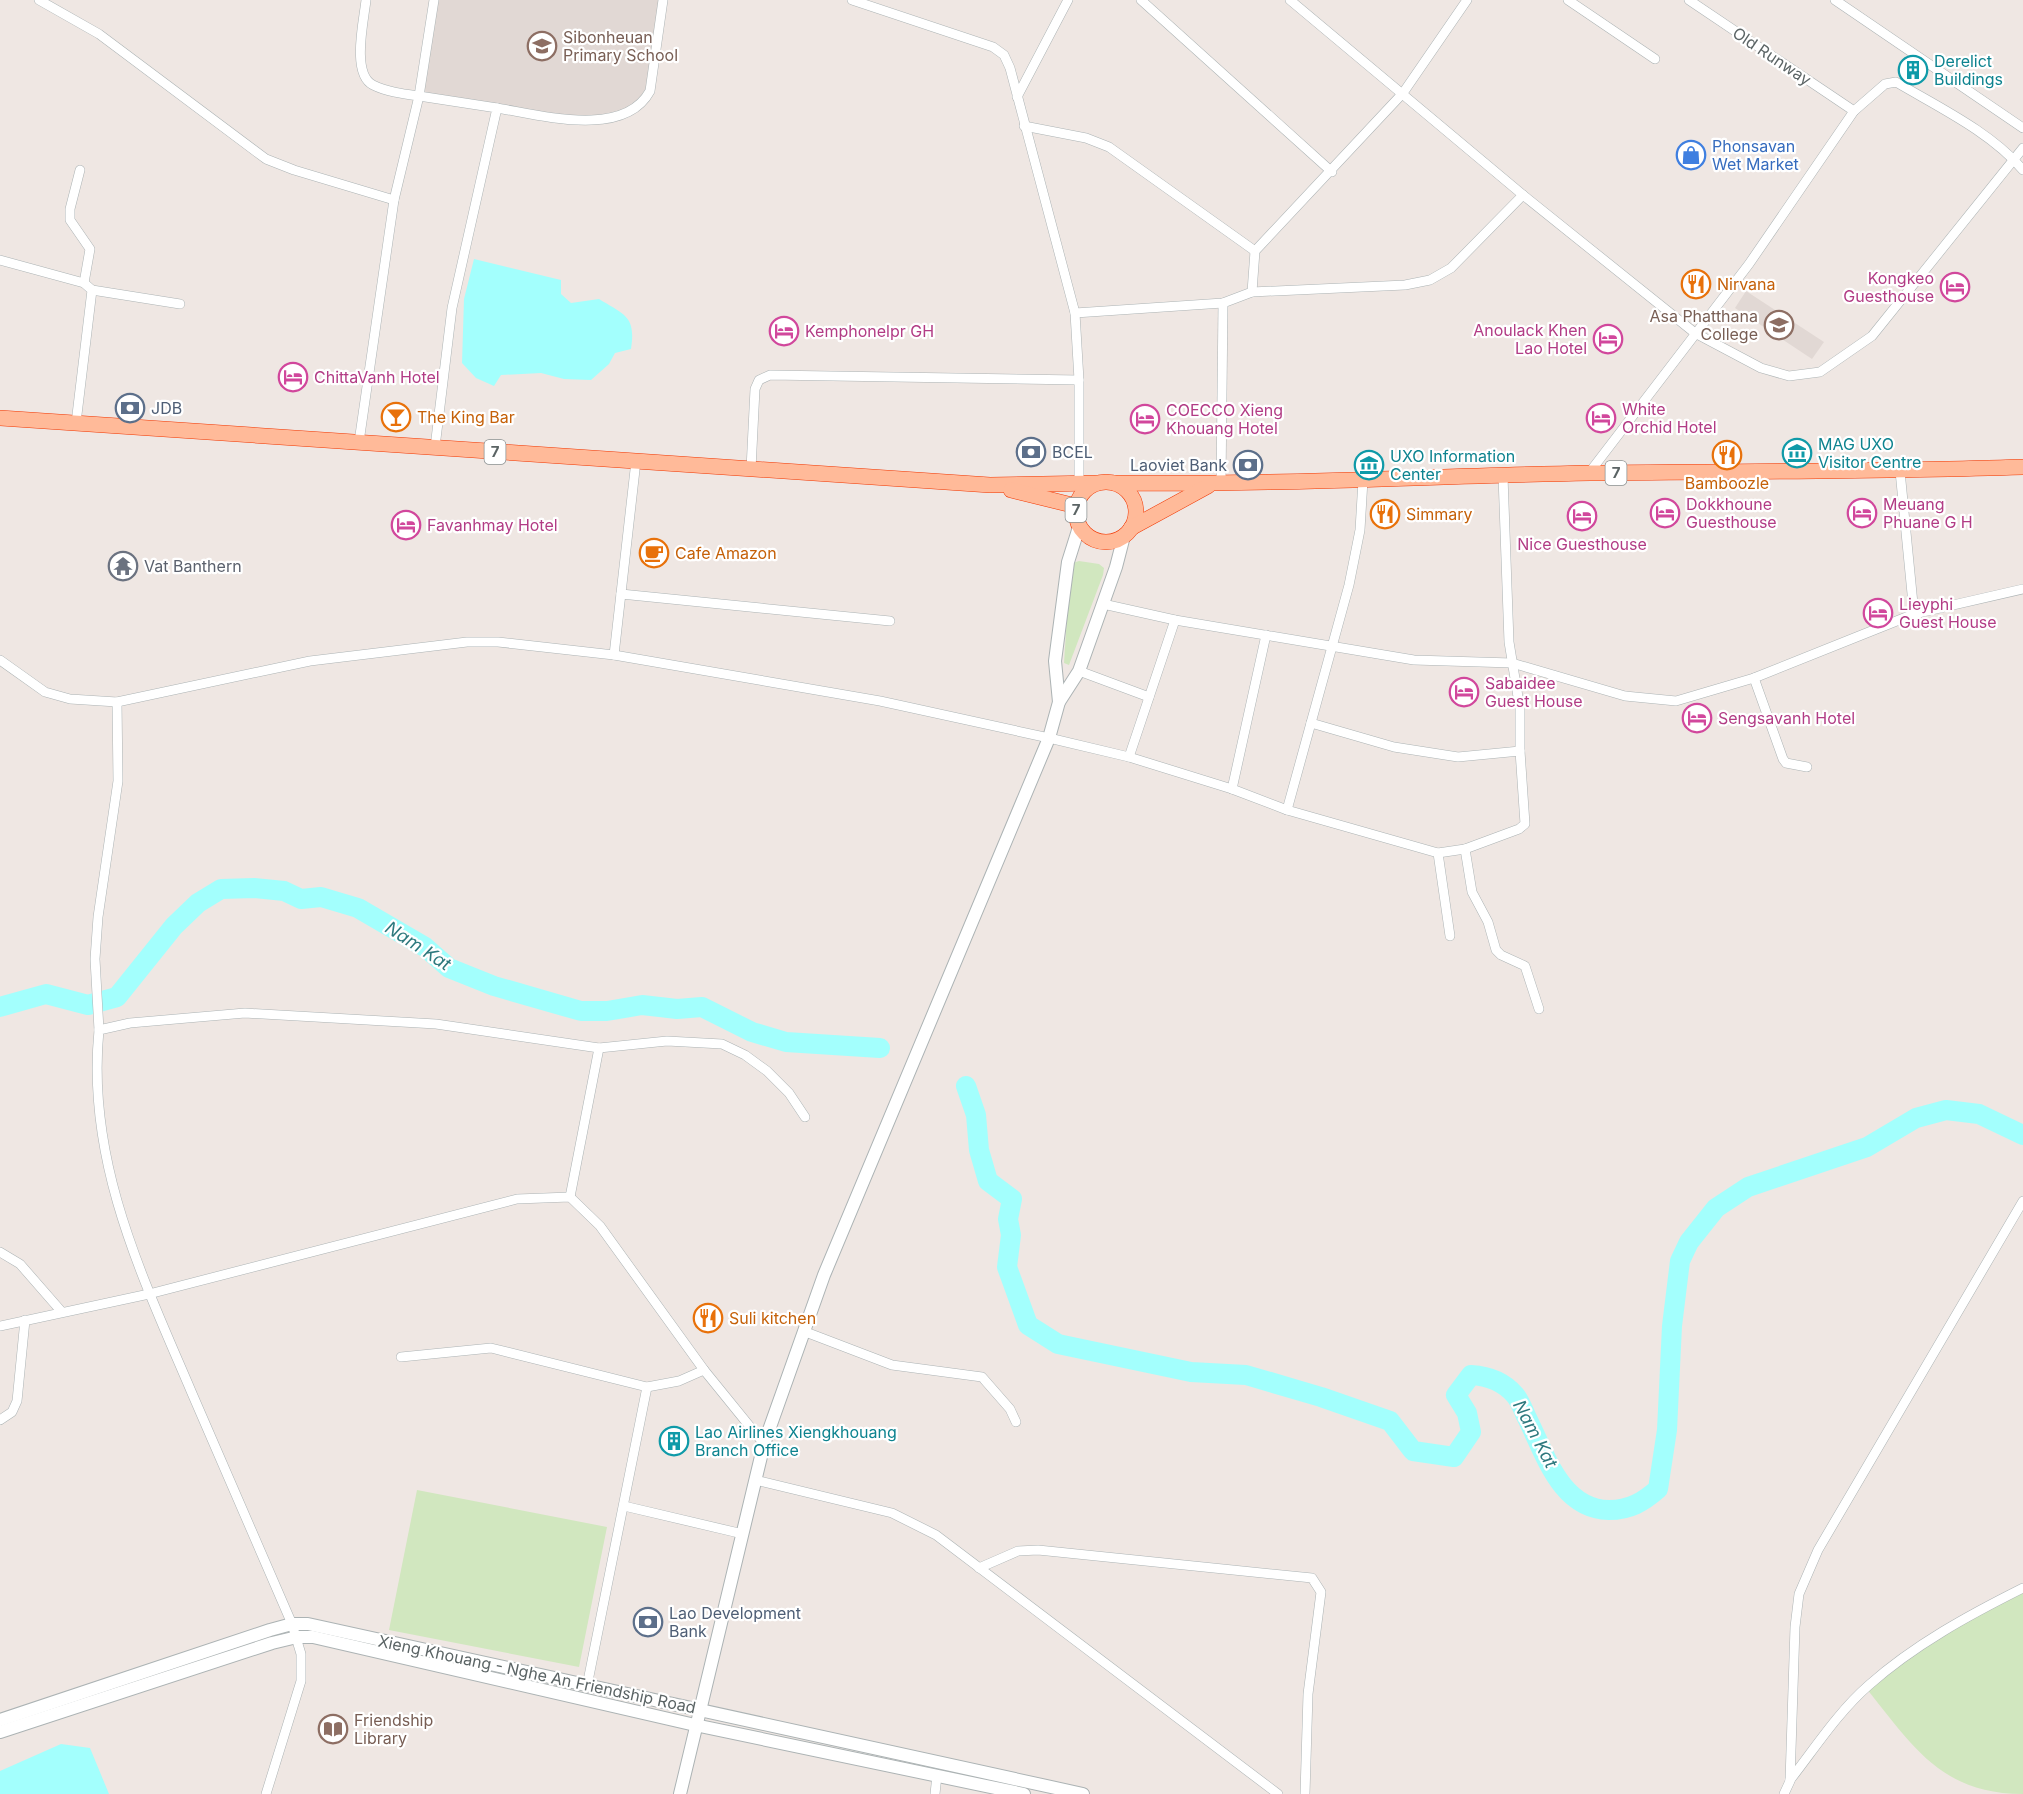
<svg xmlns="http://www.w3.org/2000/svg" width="2023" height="1794" font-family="Inter,sans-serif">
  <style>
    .education { fill: #e1d8d4 }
    .green { fill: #d1e7bf }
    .water { fill: #a3fffd }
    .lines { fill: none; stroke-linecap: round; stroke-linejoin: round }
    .river { stroke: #a3fffd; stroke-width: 20 }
    .minor-casing { stroke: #acb3b4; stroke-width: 10 }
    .tertiary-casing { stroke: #acb3b4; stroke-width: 14 }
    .trunk-casing { stroke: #f23600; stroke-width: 16 }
    .minor { stroke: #fff; stroke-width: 9 }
    .tertiary { stroke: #fff; stroke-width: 12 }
    .trunk { stroke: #ffba99; stroke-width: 15 }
    .labels { text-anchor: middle; stroke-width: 4.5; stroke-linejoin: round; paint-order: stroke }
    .shield { fill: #fff; stroke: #8c9293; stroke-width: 1.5 }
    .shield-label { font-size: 15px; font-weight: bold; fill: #5b6465 }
    .education-label { font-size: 16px; fill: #785e54; stroke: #fff; text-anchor: start }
    .street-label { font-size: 16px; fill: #5b6465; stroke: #fff }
    .culture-label { font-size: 16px; fill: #0d838f; stroke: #fff; text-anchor: start }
    .shop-label { font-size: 16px; fill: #366cbe; stroke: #fff; text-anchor: start }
    .hotel-label { font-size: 16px; fill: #b23c85; stroke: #fff; text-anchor: start }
    .food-label { font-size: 16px; fill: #c56008; stroke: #fff; text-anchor: start }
    .service-label { font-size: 16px; fill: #4e5e75; stroke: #fff; text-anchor: start }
    .worship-label { font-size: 16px; fill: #5b616d; stroke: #fff; text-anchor: start }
    .water-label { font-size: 18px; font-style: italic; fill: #2e797e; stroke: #fff }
  </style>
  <rect width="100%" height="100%" fill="#efe7e3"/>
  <g class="education">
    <path d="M434,0H663L644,102L592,121L419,96Z"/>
    <path d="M1746,291L1824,342L1812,359L1735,308Z"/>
  </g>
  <g class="green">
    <path d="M1079,561L1099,564L1104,568L1103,575L1069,665L1064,663L1070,570L1073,563Z"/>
    <path d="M417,1490L607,1527L579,1667L389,1630Z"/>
    <path d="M2023,1588V1794C1941,1794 1913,1746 1866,1688L1913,1651Z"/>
  </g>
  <g class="water">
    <path d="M474,259L561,280V294L571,303L599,299C625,315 636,316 631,349L615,353L609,364L591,380L564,379L541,373L501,375L494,386L476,378L462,363L464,299Z"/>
    <path d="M61,1744L90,1748L109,1794H0V1771Z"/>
  </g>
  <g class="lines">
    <g class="river">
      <path d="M0,1007L46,994L88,1005L117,997L174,926L198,903L221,889L254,888L284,891L301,899L321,897L358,908L425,947L449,968L494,986L581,1011H607L642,1005L677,1009L702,1007L752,1032L786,1042L880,1048"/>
      <path d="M966,1086L976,1115L979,1150L988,1181L1012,1199L1008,1219L1011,1235L1007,1267L1028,1325L1058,1344L1191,1372L1246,1375L1321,1397L1390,1421L1413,1451L1454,1457L1471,1432L1467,1413L1456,1395L1471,1375C1488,1376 1503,1381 1515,1395C1520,1401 1523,1409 1526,1416C1545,1453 1560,1509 1609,1510C1630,1510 1643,1502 1658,1489L1667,1430L1672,1326L1680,1261L1689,1242L1716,1208L1748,1187L1867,1147L1916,1118L1946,1110L1979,1114L2023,1135"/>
    </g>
    <g class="minor-casing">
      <g id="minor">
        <path d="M39,0L99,34L266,159L294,170L394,200"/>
        <path d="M434,0L419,96L497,108L452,308L435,447"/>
        <path d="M852,0L993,47L1004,55L1010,68L1075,313L1079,380V483"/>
        <path d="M1141,0L1332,172"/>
        <path d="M1290,0L1523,195L1695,333L1761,368L1789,376L1820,372L1872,336L2023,148"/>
        <path d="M1568,0L1655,59"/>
        <path d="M1689,0L1854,111"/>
        <path d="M1835,0L2023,128"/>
        <path d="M1017,97L1068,0"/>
        <path d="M497,108C540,115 624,139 650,91L663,0"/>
        <path d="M1024,126L1086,138L1109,147L1255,251"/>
        <path d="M80,170L70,209V220L90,249L84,283"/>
        <path d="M0,260L84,283L92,290L76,423"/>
        <path d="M92,290L180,304"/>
        <path d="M1252,292L1255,251L1403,93L1467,0"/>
        <path d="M1075,313L1223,303L1252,292L1405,285L1430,280L1451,268L1523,195"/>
        <path d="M359,442L394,200L419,96C404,94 387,92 373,85C351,74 364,20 366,0"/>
        <path d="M751,469L755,389L759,380L770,375L1079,380"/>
        <path d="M1900,471L1914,614"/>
        <path d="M1589,473L1749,264L1854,111L1885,84L1896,82C1938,107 1991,132 2023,170"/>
        <path d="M1221,484L1223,303"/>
        <path d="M621,594L890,621"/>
        <path d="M1103,604L1175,620L1414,660L1512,663L1625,696L1676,701L1754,678L1914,614L2023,589"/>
        <path d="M614,655L636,461"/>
        <path d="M0,660L45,692L70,699L117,702L310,661L467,642H498L614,655L880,701L1049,738L1129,757L1232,789L1287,810L1438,853L1465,849L1519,829L1525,824L1520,751V709L1509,642L1503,476"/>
        <path d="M1079,671L1149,697"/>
        <path d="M1754,678L1783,759L1786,763L1807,767"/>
        <path d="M1311,723L1394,747L1458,757L1520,751"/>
        <path d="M1129,757L1175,620"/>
        <path d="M1232,789L1266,635"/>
        <path d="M1287,810L1349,585L1360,530L1363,480"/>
        <path d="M1465,849L1472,892L1488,922L1496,950L1501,955L1525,966L1539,1009"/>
        <path d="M1438,853L1450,936"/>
        <path d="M99,1030L95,959L98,917L118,781L117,702"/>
        <path d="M570,1197L599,1048"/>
        <path d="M0,1252L20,1264L61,1311"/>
        <path d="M0,1326L149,1294L517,1199L570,1197L600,1226L704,1370L764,1444"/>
        <path d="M803,1331L892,1365L982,1377L1010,1409L1016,1422"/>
        <path d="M401,1357L491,1348L647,1387L679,1381L704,1370"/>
        <path d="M0,1420L12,1412L17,1401L25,1320"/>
        <path d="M755,1480L892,1513L936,1535L1278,1794"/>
        <path d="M624,1506L743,1534"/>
        <path d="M979,1568L1018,1551L1038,1550L1312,1578L1321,1592L1308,1694L1305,1794"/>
        <path d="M587,1686L647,1387"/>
        <path d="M1790,1780C1815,1748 1838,1712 1869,1685C1914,1645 1969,1615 2023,1588"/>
        <path d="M266,1794L301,1681V1654L292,1624C258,1547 225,1469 191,1391C141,1274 86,1160 99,1030L130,1023L245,1013L436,1024L599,1048L667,1041L722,1044L745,1055L767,1071L789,1093L805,1117"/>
        <path d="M935,1794L937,1775"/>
        <path d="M1784,1794L1790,1781L1795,1627L1799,1594L1818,1550L2023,1201"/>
      </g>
    </g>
    <g class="tertiary-casing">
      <g id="tertiary">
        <path d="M1059,702L1055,661L1068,562L1079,527"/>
        <path d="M0,1720L270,1630L292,1624H308L1083,1794"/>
        <path d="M0,1732L272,1643L297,1637H313L695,1725L1024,1794"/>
        <path d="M680,1794L764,1444L824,1275L1049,738L1059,702L1079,671L1116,567L1124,536"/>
      </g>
    </g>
    <g class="trunk-casing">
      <g id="trunk">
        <path d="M0,418L990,485L1096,483"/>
        <circle cx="1106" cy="512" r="30"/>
        <path d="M1115,483C1274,485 1431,476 1590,473C1734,471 1879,472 2023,467"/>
        <path d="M1011,490L1076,506"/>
        <path d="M1131,528L1208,486"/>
      </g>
    </g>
    <use href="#minor" class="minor"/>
    <use href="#tertiary" class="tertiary"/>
    <use href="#trunk" class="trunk"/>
  </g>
  <defs>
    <g id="school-ring" transform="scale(1.5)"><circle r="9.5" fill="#fff" stroke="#8d6e63" stroke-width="1.5"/><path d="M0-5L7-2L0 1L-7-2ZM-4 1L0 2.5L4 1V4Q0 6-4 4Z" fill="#8d6e63"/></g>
    <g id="building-ring" transform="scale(1.5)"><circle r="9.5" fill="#fff" stroke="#0f9aa8" stroke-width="1.5"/><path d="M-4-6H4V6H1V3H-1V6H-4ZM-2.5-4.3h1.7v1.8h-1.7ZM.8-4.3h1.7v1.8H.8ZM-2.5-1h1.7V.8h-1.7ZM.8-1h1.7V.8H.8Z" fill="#0f9aa8"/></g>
    <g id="shop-ring" transform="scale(1.5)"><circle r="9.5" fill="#fff" stroke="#3f7fe0" stroke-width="1.5"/><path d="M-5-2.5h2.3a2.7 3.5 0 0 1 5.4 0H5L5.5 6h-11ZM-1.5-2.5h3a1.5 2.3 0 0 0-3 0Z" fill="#3f7fe0"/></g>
    <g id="restaurant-ring" transform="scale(1.5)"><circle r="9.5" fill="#fff" stroke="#e8710a" stroke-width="1.5"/><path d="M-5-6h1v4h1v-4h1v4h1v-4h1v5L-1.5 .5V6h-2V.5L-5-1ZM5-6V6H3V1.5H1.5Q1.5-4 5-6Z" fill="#e8710a"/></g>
    <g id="hotel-ring" transform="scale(1.5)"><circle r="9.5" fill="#fff" stroke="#d1479c" stroke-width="1.5"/><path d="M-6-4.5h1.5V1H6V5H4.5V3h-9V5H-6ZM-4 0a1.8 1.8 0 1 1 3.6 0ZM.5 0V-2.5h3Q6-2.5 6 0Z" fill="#d1479c"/></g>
    <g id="bank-ring" transform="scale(1.5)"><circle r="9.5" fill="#fff" stroke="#5c6f8a" stroke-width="1.5"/><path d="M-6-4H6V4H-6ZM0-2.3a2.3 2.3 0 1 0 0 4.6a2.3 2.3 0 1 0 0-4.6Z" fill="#5c6f8a"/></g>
    <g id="bar-ring" transform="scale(1.5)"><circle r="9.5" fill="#fff" stroke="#e8710a" stroke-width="1.5"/><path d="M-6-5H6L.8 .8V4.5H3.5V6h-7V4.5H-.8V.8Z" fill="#e8710a"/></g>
    <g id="museum-ring" transform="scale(1.5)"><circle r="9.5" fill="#fff" stroke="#0f9aa8" stroke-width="1.5"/><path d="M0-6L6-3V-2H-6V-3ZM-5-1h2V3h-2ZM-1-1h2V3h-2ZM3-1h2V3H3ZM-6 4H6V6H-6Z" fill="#0f9aa8"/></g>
    <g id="cafe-ring" transform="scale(1.5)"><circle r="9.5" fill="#fff" stroke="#e8710a" stroke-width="1.5"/><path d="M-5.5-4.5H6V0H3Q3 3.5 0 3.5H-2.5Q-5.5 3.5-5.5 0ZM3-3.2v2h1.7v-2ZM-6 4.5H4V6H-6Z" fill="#e8710a"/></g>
    <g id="temple-ring" transform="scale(1.5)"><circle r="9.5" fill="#fff" stroke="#6b7280" stroke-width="1.5"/><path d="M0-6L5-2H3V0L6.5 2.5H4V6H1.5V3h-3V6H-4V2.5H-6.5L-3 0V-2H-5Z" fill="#6b7280"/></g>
    <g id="library-ring" transform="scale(1.5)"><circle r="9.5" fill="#fff" stroke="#8d6e63" stroke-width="1.5"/><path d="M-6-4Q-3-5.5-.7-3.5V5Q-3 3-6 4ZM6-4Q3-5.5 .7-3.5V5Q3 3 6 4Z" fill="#8d6e63"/></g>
  </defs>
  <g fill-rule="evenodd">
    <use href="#school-ring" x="542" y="46"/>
    <use href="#building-ring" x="1913" y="70"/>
    <use href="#shop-ring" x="1691" y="155"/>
    <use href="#restaurant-ring" x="1696" y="284"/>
    <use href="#hotel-ring" x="1955" y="287"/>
    <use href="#school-ring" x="1779" y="325"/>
    <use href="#hotel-ring" x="784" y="331"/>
    <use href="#hotel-ring" x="1608" y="339"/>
    <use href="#hotel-ring" x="293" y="377"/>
    <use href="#bank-ring" x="130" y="408"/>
    <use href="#bar-ring" x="396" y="417"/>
    <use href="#hotel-ring" x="1601" y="418"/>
    <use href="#hotel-ring" x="1145" y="419"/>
    <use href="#bank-ring" x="1031" y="452"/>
    <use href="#museum-ring" x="1797" y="453"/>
    <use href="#restaurant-ring" x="1727" y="455"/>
    <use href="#bank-ring" x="1248" y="465"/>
    <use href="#museum-ring" x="1369" y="465"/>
    <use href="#hotel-ring" x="1665" y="513"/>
    <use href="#hotel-ring" x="1862" y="513"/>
    <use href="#restaurant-ring" x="1385" y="514"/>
    <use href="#hotel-ring" x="1582" y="516"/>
    <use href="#hotel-ring" x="406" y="525"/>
    <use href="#cafe-ring" x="654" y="553"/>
    <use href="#temple-ring" x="123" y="566"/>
    <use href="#hotel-ring" x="1878" y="613"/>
    <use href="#hotel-ring" x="1464" y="692"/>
    <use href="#hotel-ring" x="1697" y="718"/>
    <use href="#restaurant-ring" x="708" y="1318"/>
    <use href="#building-ring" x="674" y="1441"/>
    <use href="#bank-ring" x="648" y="1622"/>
    <use href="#library-ring" x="333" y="1729"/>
  </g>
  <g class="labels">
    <g class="shield">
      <rect x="484.5" y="440" width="21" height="24" rx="4.5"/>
      <rect x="1605.5" y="461" width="21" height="24" rx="4.5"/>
      <rect x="1065.5" y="498" width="21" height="24" rx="4.5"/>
    </g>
    <g class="shield-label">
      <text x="495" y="457">7</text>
      <text x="1616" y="478">7</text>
      <text x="1076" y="515">7</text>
    </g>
    <g class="education-label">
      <text x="563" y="43">Sibonheuan<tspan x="563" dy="18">Primary School</tspan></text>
      <text x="1758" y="322" text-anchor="end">Asa Phatthana<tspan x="1758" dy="18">College</tspan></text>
      <text x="354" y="1726">Friendship<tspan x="354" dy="18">Library</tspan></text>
    </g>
    <g class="street-label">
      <text transform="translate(1772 56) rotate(34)" y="6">Old Runway</text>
      <text transform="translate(537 1674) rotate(12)" y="6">Xieng Khouang - Nghe An Friendship Road</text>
    </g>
    <g class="culture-label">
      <text x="1934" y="67">Derelict<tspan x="1934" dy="18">Buildings</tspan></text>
      <text x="1818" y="450">MAG UXO<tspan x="1818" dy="18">Visitor Centre</tspan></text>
      <text x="1390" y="462">UXO Information<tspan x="1390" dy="18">Center</tspan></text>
      <text x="695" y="1438">Lao Airlines Xiengkhouang<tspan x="695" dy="18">Branch Office</tspan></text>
    </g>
    <g class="shop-label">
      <text x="1712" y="152">Phonsavan<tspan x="1712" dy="18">Wet Market</tspan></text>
    </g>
    <g class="hotel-label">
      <text x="1934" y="284" text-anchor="end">Kongkeo<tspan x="1934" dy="18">Guesthouse</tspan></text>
      <text x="1587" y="336" text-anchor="end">Anoulack Khen<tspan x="1587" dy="18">Lao Hotel</tspan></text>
      <text x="805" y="337">Kemphonelpr GH</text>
      <text x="314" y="383">ChittaVanh Hotel</text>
      <text x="1622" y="415">White<tspan x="1622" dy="18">Orchid Hotel</tspan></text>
      <text x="1166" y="416">COECCO Xieng<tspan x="1166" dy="18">Khouang Hotel</tspan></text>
      <text x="1686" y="510">Dokkhoune<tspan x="1686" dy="18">Guesthouse</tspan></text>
      <text x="1883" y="510">Meuang<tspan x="1883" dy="18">Phuane G H</tspan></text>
      <text x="427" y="531">Favanhmay Hotel</text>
      <text x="1582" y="550" text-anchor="middle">Nice Guesthouse</text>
      <text x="1899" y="610">Lieyphi<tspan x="1899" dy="18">Guest House</tspan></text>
      <text x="1485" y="689">Sabaidee<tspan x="1485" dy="18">Guest House</tspan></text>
      <text x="1718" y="724">Sengsavanh Hotel</text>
    </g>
    <g class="food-label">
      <text x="1717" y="290">Nirvana</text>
      <text x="417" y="423">The King Bar</text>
      <text x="1727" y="489" text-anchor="middle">Bamboozle</text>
      <text x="1406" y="520">Simmary</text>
      <text x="675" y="559">Cafe Amazon</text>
      <text x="729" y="1324">Suli kitchen</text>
    </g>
    <g class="service-label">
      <text x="151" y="414">JDB</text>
      <text x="1052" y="458">BCEL</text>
      <text x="1227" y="471" text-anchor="end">Laoviet Bank</text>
      <text x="669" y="1619">Lao Development<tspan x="669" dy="18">Bank</tspan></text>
    </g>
    <g class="worship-label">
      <text x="144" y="572">Vat Banthern</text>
    </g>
    <g class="water-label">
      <text transform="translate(418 946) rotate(33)" y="6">Nam Kat</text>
      <text transform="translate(1535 1434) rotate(62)" y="6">Nam Kat</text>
    </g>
  </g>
</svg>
